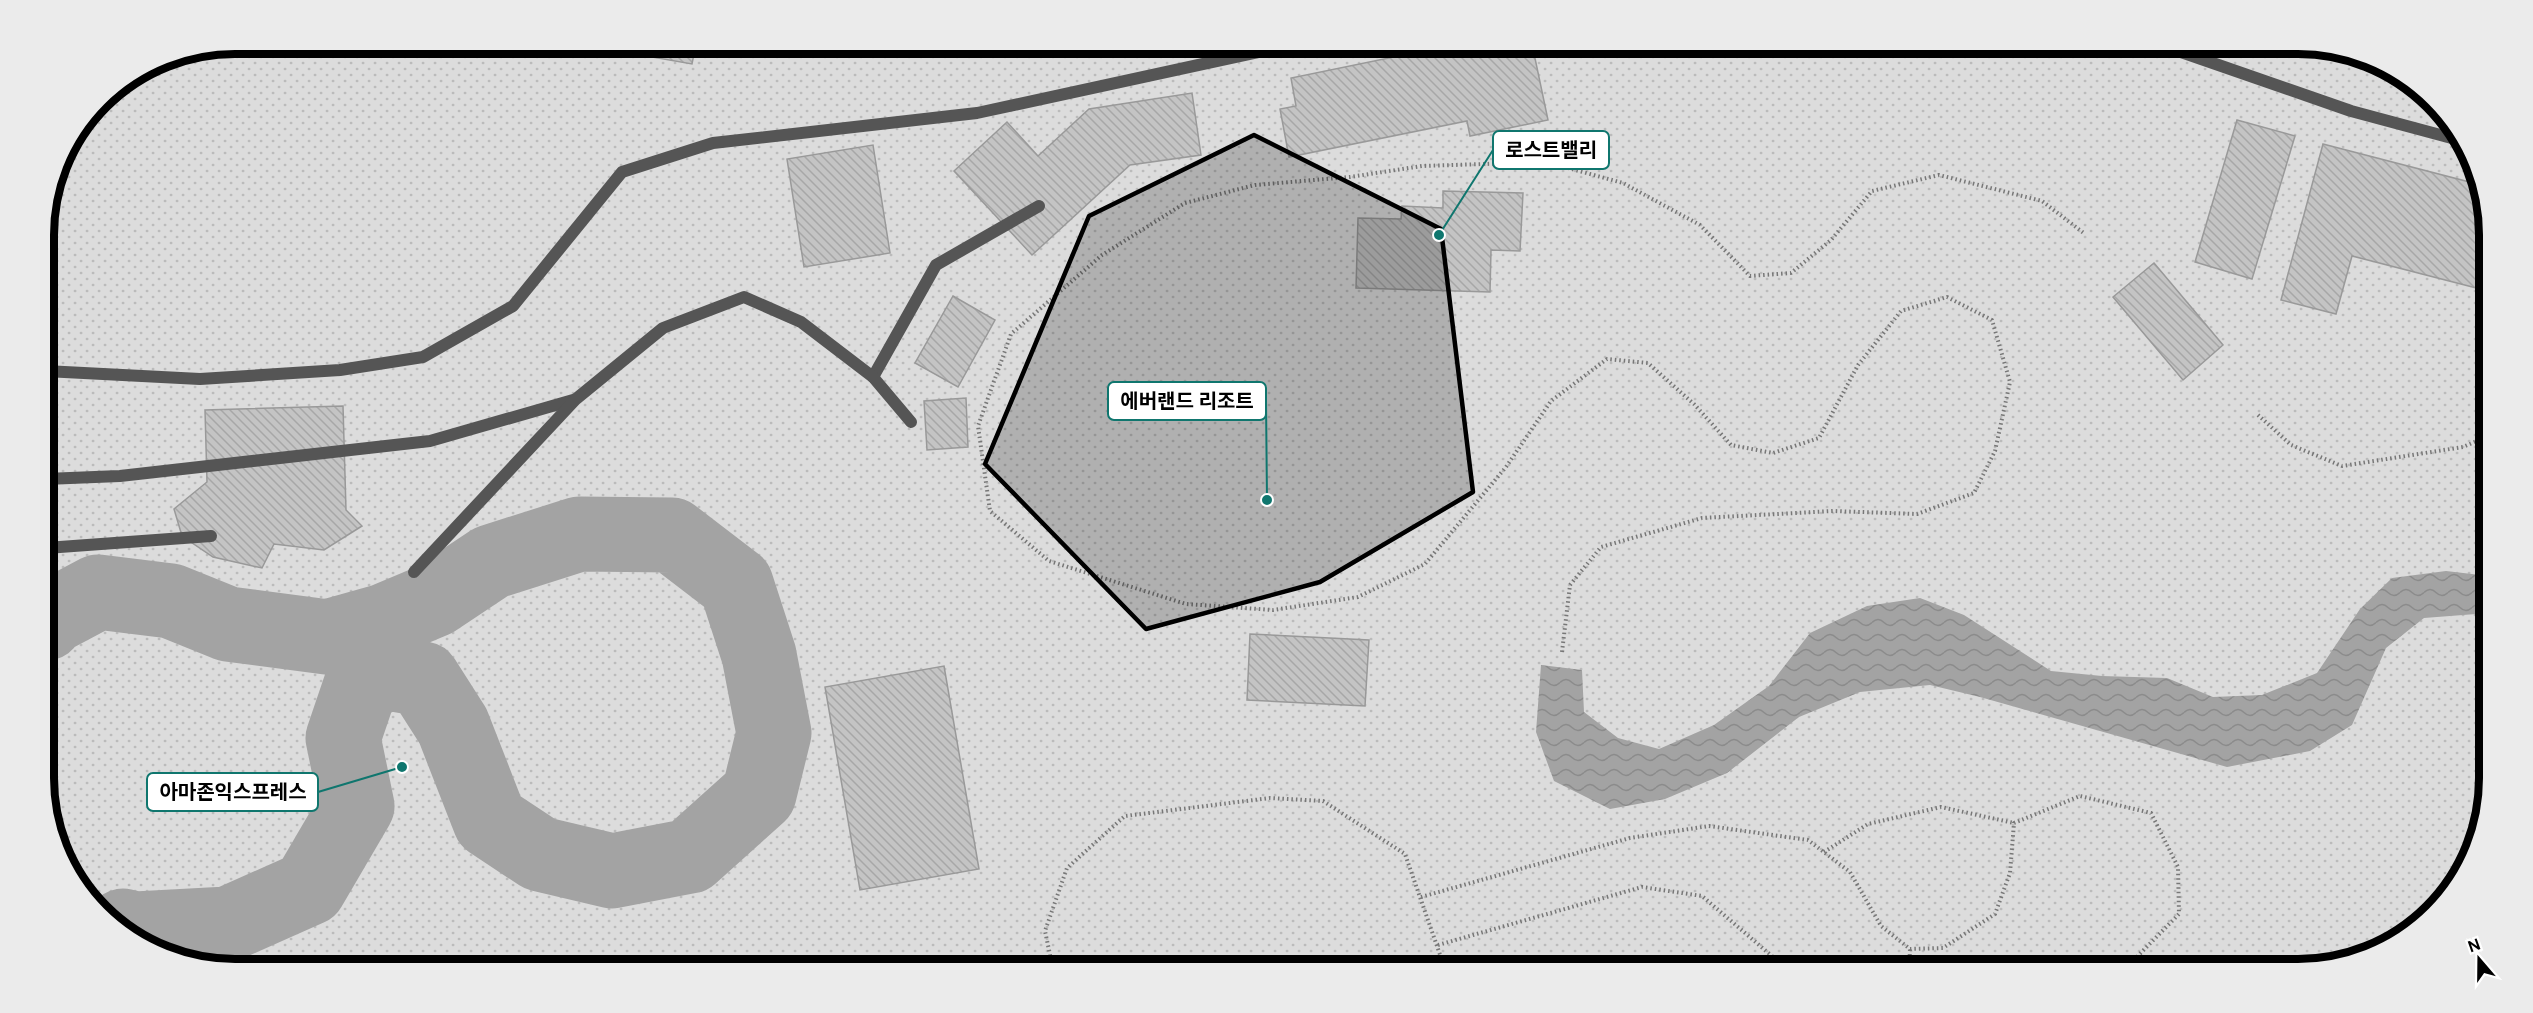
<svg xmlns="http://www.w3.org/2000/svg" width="2533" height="1013" font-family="'DM Sans','Noto Sans KR',sans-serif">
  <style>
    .park { fill: url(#park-dots) }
    .water { fill: url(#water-waves) }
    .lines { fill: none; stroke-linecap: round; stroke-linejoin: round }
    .river { stroke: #a3a3a3; stroke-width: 75 }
    .building { fill: url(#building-back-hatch); stroke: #999; stroke-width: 1.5 }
    .path { stroke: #777; stroke-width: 4; stroke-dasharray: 1.5 3; stroke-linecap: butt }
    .lane { stroke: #555; stroke-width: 12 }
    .street { stroke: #555; stroke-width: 12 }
    .marked { fill: #000; fill-opacity: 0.2; stroke: #000; stroke-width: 4.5; stroke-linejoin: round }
    .rim { fill: none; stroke: #000; stroke-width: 8 }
    .leader { fill: none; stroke: #0f766e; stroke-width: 2 }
    .callout-dot { fill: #0f766e; stroke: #fff; stroke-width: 2 }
    .callout { fill: #fff; stroke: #0f766e; stroke-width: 2 }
    .callout-label { font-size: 20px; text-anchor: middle; font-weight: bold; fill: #000 }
  </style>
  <defs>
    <pattern id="park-dots" width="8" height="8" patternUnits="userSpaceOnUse" patternTransform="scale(1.5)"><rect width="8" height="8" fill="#dcdcdc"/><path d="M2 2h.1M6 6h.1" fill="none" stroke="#bbb" stroke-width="1.8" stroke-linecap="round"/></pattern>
    <pattern id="water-waves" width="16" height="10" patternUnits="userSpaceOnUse" patternTransform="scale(1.5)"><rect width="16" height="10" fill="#a3a3a3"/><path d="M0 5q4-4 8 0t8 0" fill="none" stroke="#8b8b8b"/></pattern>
    <pattern id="building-back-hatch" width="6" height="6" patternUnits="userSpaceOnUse" patternTransform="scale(1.5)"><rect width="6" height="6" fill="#c4c4c4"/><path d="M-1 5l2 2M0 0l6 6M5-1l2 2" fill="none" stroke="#a7a7a7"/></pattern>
  </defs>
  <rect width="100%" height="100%" fill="#fff"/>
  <path class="park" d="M235,44H2298L2360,54L2414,83L2450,118L2488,210L2489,778L2479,840L2450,894L2414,930L2360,959L2310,969H235L173,959L91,904L47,815L44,222L63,151L108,91L162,58Z"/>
  <path class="water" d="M2446,571L2489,576V617L2476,614L2424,618L2386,648L2352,725L2310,751L2227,767L1980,697L1930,685L1860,692L1799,717L1727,773L1665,799L1610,809L1554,781L1536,732L1541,665L1582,670L1584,712L1618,738L1659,749L1714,725L1769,686L1810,633L1867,606L1920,598L1964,615L2051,671L2102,676L2167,678L2213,697L2262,695L2317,673L2360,609L2392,578Z"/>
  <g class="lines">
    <path class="river" d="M46,623L49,618L98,592L171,601L228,624L327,637L384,621L434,600L491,562L579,534L672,535L736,584L759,655L774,733L759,794L690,856L612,871L540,854L490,821L453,726L423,679L388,673L361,685L343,738L357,806L309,888L228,924L136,929L123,926"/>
  </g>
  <g class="building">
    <path d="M577,44H696L692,64Z"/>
    <path d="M1457,44H1532L1548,120L1470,136L1467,121L1289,157L1280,109L1296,106L1291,78Z"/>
    <path d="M1192,93L1201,155L1130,165L1032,255L954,171L1007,122L1038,156L1089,109Z"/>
    <path d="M2237,120L2295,136L2252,279L2195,262Z"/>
    <path d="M2323,144L2477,184L2488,210V291L2352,256L2336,314L2281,300Z"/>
    <path d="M873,145L890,253L804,267L787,159Z"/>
    <path d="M1443,191L1523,193L1520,251L1491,250L1490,292L1356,288L1358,218L1401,219L1402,206L1443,208Z"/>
    <path d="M2154,263L2223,345L2183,380L2113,297Z"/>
    <path d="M953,296L995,320L958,387L915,363Z"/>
    <path d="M966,398L968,447L927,450L924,401Z"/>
    <path d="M343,406L346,510L362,526L324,550L274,544L262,568L213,557L182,536L174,509L207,482L205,410Z"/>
    <path d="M1250,634L1369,640L1365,706L1247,700Z"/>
    <path d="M944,666L979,869L860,890L825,687Z"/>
  </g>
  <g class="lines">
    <g class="path">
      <path d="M2258,415L2291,445L2342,466L2463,447L2488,436"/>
      <path d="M1562,652L1570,585L1601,547L1702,518L1833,511L1917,514L1974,493L1995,451L2010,382L1992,320L1947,297L1901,311L1858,365L1819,438L1773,453L1731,445L1694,404L1648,363L1607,359L1551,401L1506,467L1425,564L1358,597L1273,610L1186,604L1049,561L990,511L978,426L1011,334L1102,255L1185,203L1255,185L1350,177L1422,166L1546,162L1623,183L1700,225L1750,276L1791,273L1831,240L1872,191L1939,175L2042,201L2085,234"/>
      <path d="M1824,852L1868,824L1941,807L2014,823"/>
      <path d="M1421,897L1630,838L1709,826L1808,840L1850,872L1881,926L1910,949L1943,948L1995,914L2010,873L2014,823L2080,796L2151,813L2178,867L2179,914L2125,969"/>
      <path d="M1438,945L1642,887L1702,896L1787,969"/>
      <path d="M1053,969L1045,931L1067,868L1125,816L1270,798L1323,801L1405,854L1445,969"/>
      <path d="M1909,969L1910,949"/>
    </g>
    <g class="lane">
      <path d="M2158,44L2351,111L2459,140"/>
      <path d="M45,371L200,379L340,370L423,357L513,306L622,172L713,143L977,113L1295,44"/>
    </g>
    <g class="street">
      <path d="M873,377L936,265L1039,206"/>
      <path d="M45,479L120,476L430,441L573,400"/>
      <path d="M46,548L211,536"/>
      <path d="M414,572L576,399L663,328L744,297L801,322L873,377L911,422"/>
    </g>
  </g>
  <path class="marked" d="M1254,135L1441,229L1473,492L1320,582L1146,629L985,464L1089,216Z"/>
  <path d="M0 0H2533V1013H0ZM235 54H2298A181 181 0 0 1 2479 235V778A181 181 0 0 1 2298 959H235A181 181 0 0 1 54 778V235A181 181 0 0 1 235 54Z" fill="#ebebeb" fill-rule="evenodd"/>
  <path class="rim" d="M235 54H2298A181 181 0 0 1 2479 235V778A181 181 0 0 1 2298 959H235A181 181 0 0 1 54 778V235A181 181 0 0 1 235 54Z"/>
  <path class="leader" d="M1439 235L1493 150M1267 500L1266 401M402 767L318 792"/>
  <g class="callout-dot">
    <circle cx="1439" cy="235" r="6"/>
    <circle cx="1267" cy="500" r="6"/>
    <circle cx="402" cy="767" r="6"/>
  </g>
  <g class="callout">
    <rect x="1493" y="131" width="116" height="38" rx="6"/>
    <rect x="1108" y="382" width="158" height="38" rx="6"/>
    <rect x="147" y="773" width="171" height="38" rx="6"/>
  </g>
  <g class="callout-label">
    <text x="1551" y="157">로스트밸리</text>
    <text x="1187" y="408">에버랜드 리조트</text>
    <text x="233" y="799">아마존익스프레스</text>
  </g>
  <g transform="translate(2479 959) rotate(340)" stroke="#ffffff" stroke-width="4.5" paint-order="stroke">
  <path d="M0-4.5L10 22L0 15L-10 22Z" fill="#000000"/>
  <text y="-9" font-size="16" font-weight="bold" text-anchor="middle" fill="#000000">N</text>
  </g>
</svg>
